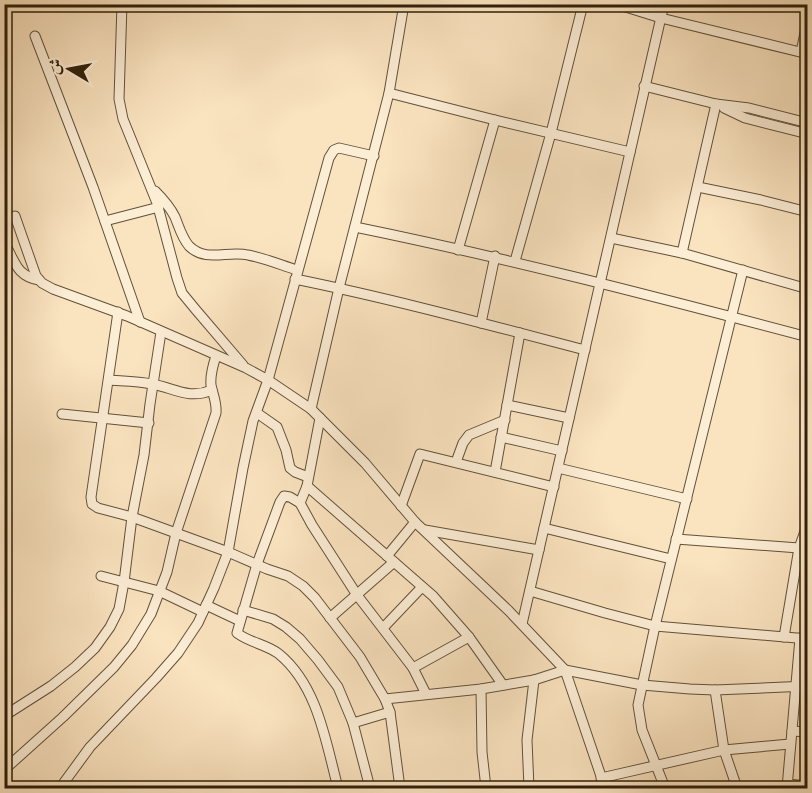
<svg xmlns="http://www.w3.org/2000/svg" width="812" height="793" font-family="'IM FELL DW Pica',Amiri,serif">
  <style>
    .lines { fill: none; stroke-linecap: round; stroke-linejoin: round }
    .minor-casing { stroke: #625139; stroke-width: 11 }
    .minor { stroke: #fcedd5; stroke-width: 9 }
  </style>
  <rect width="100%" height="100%" fill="#fae3bf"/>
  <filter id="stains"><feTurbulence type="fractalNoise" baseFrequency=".00333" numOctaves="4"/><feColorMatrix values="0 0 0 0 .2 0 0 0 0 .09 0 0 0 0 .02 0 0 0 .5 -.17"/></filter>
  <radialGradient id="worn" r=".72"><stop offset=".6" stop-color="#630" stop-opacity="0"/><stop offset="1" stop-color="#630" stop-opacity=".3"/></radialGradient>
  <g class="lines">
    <g class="minor-casing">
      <g id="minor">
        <path d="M122,4L119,99L123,119L157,203L177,278L182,293L196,310L243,365"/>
        <path d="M616,4L661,18L808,54"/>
        <path d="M35,36L93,187L140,322"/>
        <path d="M801,52L808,19"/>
        <path d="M644,86L716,104L749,108L808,123"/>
        <path d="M389,93L495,120L630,152"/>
        <path d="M724,108L745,118L808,134"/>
        <path d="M698,187L761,200L808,212"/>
        <path d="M155,191C163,199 170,207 175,217C179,227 182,238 189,246C206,263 228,250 248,255C264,258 281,265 297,270"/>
        <path d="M15,216L36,276L42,283L53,289L127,316L246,368L268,380L311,409L365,463L415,522L509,611L565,670L605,788"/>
        <path d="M105,221L159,207"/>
        <path d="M355,227C507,258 657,297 808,337"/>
        <path d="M611,238L682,253L808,289"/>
        <path d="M4,242C15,261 16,276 39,280"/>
        <path d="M458,250L495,120"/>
        <path d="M682,253L716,104"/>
        <path d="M515,261L551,133L583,4"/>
        <path d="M295,279C393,299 489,325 585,350"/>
        <path d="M118,312L91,497L92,504L98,508L132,517L228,552L267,569L288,576L303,586L315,598L360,657L385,699L390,712L400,788"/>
        <path d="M481,323L495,256"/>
        <path d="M109,380C123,381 138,381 152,384C174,388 189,400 212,390"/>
        <path d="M507,405L569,418"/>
        <path d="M311,409L339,288L389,93L404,4"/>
        <path d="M257,413L277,427L286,450L290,468L295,472L308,477"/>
        <path d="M62,414L149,423"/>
        <path d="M501,437L562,451"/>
        <path d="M456,462L463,443L469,435L505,420"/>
        <path d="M558,468L687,499"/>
        <path d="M495,472L520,333"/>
        <path d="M307,486L433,596L469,637L503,685"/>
        <path d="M300,503L307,486L320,418"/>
        <path d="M401,506L420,454L554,487"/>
        <path d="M544,528L671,559"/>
        <path d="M425,530L539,550"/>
        <path d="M676,539L799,548"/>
        <path d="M387,556L415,522"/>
        <path d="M101,576L159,591L203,612"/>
        <path d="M530,591L605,613L655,626L808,639"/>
        <path d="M206,605L240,621"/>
        <path d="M243,610L273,619L286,627L300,639L318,660L338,687L353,723L370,788"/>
        <path d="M330,618L394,562"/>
        <path d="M522,624L664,4"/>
        <path d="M383,628L422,587"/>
        <path d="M784,637L799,548L808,523"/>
        <path d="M413,668L469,637"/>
        <path d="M481,689L482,752L486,788"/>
        <path d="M715,690L724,750L737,788"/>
        <path d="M385,699L481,689L534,680L565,670L642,685L690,689L715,690L808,686"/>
        <path d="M4,716L51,686L75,667L95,648L110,627L119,609L124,582L132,517L144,455L150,404L161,332"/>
        <path d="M353,723L390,712"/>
        <path d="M792,731L808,732"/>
        <path d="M4,770L63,717L114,667L132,645L151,614L167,572L176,533L216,413C217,403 213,395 211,385C210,375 213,365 216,356"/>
        <path d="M601,778L724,750L790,744"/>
        <path d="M787,784L808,786"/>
        <path d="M60,788L90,747L156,678L178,653L198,623L214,588L228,552L243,468L253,421L268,380L329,158L334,150L339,148L374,156"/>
        <path d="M338,788C326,743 318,686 279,654C266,644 250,643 237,633L257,564L280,502L284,496L290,497L300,503L312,525L357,595L413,668L426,694"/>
        <path d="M529,788L527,740L534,680"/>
        <path d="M665,788L642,730L638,705L655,626L743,270"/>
        <path d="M787,788L800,638"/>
      </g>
    </g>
    <use href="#minor" class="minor"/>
  </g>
  <rect width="812" height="793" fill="none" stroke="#fae3bf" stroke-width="24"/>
  <rect x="6" y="6" width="800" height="781" fill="none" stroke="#2f200c" stroke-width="3"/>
  <rect x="12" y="12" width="788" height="769" fill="none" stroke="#2f200c" stroke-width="1.5"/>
  <g transform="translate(69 69) rotate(280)" stroke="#fcedd5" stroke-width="4.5" paint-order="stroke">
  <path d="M0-4.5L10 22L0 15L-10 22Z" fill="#2f200c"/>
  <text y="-9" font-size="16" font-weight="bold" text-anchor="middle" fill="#2f200c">ش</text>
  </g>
  <rect width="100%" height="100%" filter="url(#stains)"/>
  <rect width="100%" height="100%" fill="url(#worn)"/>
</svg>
